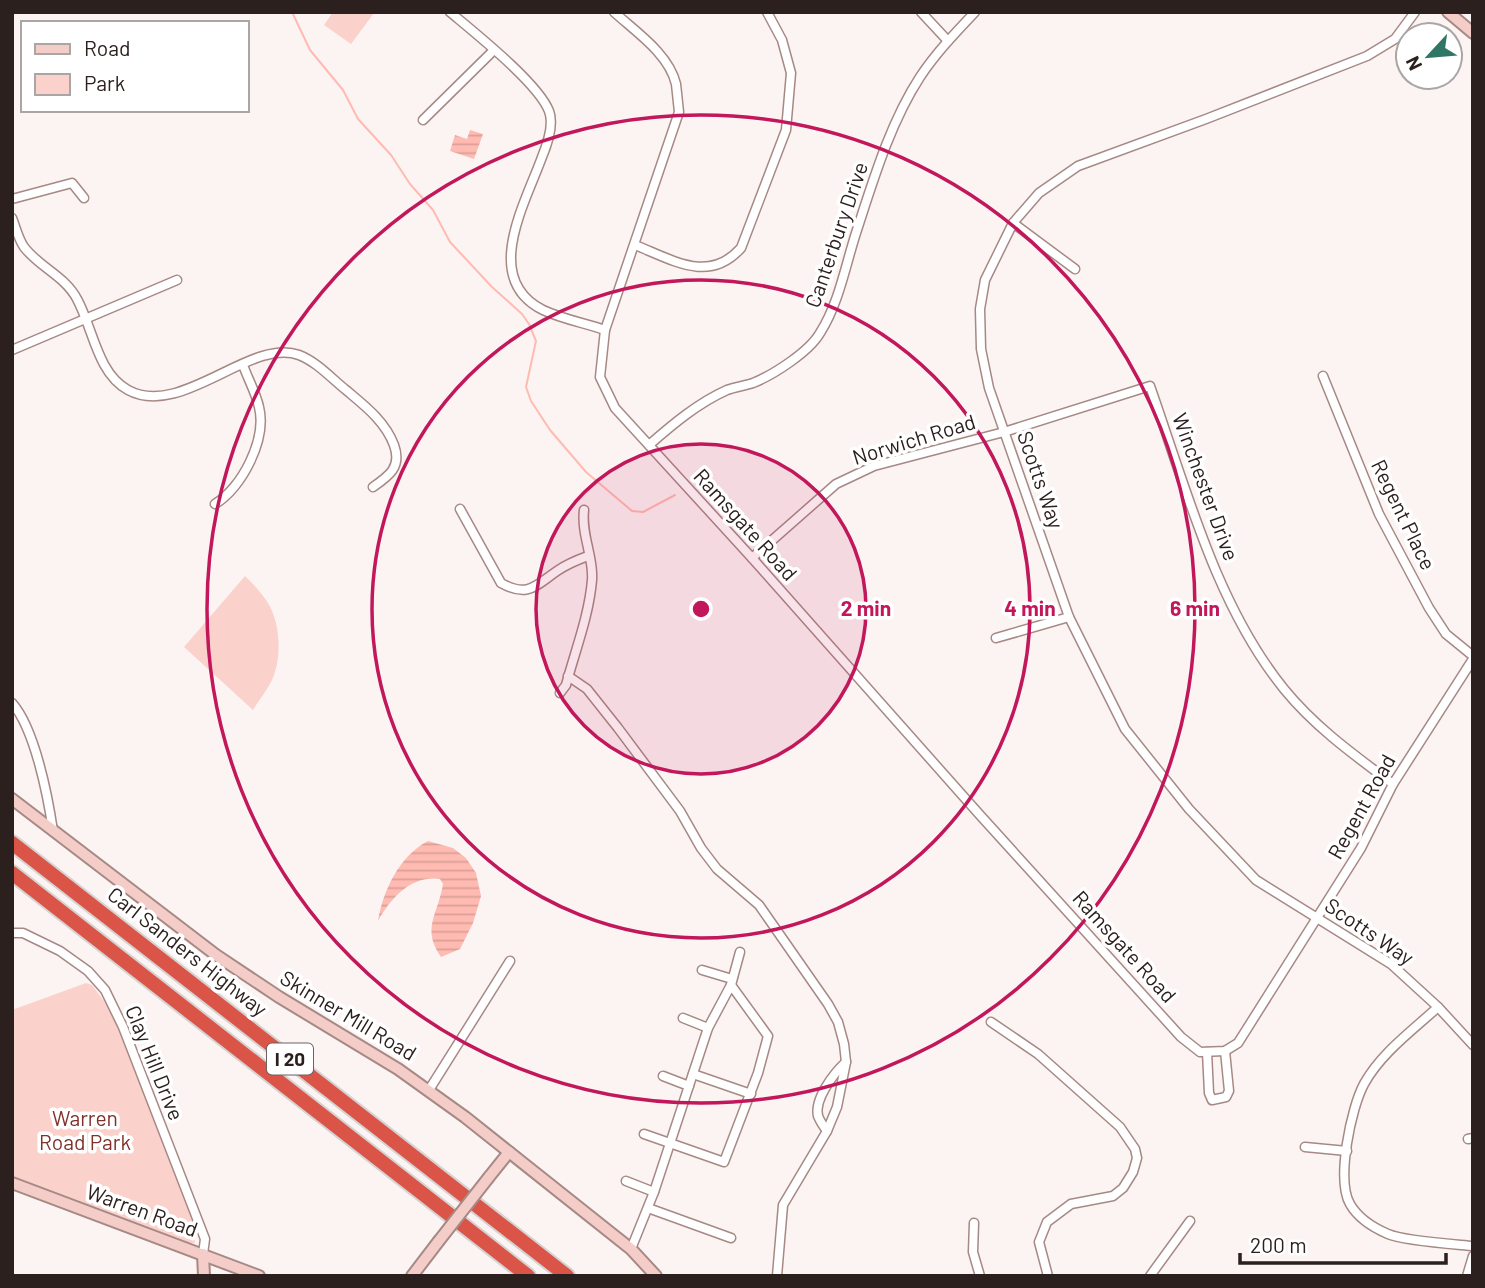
<svg xmlns="http://www.w3.org/2000/svg" width="1485" height="1288" font-family="Barlow,sans-serif">
  <style>
    .green { fill: #fbd2cb }
    .water { fill: url(#water-rules) }
    .lines { fill: none; stroke-linecap: round; stroke-linejoin: round }
    .stream { stroke: #ffbbb1; stroke-width: 2 }
    .street-casing { stroke: #a68984; stroke-width: 11 }
    .secondary-casing { stroke: #a68984; stroke-width: 14 }
    .highway-casing { stroke: #d5d2d2; stroke-width: 18 }
    .street { stroke: #fff; stroke-width: 8 }
    .secondary { stroke: #f4ccc8; stroke-width: 10 }
    .highway { stroke: #da5448; stroke-width: 14 }
    .secondary-bridge-casing { stroke: #a68984; stroke-width: 14; stroke-linecap: butt }
    .secondary-bridge { stroke: #f4ccc8; stroke-width: 10 }
    .ring { fill: none; stroke: #c2185b; stroke-width: 3.5 }
    .labels { text-anchor: middle; stroke-width: 7; stroke-linejoin: round; paint-order: stroke }
    .shield { fill: #fff; stroke: #6b6362; stroke-width: 2 }
    .shield-label { font-size: 19px; font-weight: bold; fill: #2b201e }
    .street-label { font-size: 21px; fill: #2b201e; stroke: #fff }
    .park-label { font-size: 21px; fill: #80312a; stroke: #fff }
    .centre { fill: #c2185b; stroke: #fff; stroke-width: 3.5 }
    .ring-label { font-size: 21px; text-anchor: middle; font-weight: bold; fill: #c2185b; stroke: #fff; stroke-width: 7; stroke-linejoin: round; paint-order: stroke }
  </style>
  <defs>
    <pattern id="water-rules" width="6" height="5" patternUnits="userSpaceOnUse" patternTransform="scale(1.75)"><rect width="6" height="5" fill="#ffbbb1"/><path d="M0 2.5h6" fill="none" stroke="#dba098"/></pattern>
  </defs>
  <rect width="100%" height="100%" fill="#fbf4f3"/>
  <g class="green">
    <path d="M333,12H373L374,13L351,44L324,25Z"/>
    <path d="M245,576C255,586 267,598 272,611C281,632 281,662 271,682C266,692 258,701 253,710L184,647Z"/>
    <path d="M86,983L92,985L123,1027L192,1218L195,1243H186L12,1182V1010Z"/>
  </g>
  <g class="water">
    <path d="M470,130L483,134L474,159L450,151L455,135L467,139Z"/>
    <path d="M428,841L453,848L466,858L476,873L481,896L473,923L460,949L441,957C421,928 438,915 443,884L440,879C411,875 391,898 378,921C383,891 399,856 428,841Z"/>
  </g>
  <g class="lines">
    <path class="stream" d="M292,12L310,50L343,90L358,119L391,155L410,184L433,210L450,242L492,287L522,314L529,324L536,341L526,387L531,401L550,430L586,472L632,511L643,512L675,495"/>
    <g class="street-casing">
      <g id="street">
        <path d="M450,12C475,33 538,83 549,111C554,124 547,145 542,157C525,204 481,279 543,310C562,319 585,323 605,330"/>
        <path d="M614,12C636,32 669,54 676,84C677,93 678,103 679,112L605,330L600,377L615,408L752,558L979,814L1181,1037L1200,1052L1225,1051L1238,1043L1361,848L1393,784L1473,659"/>
        <path d="M921,12L948,41"/>
        <path d="M1415,12L1395,39L1367,56L1206,119L1078,166L1039,193L1013,223L985,280L980,309L981,349L989,388L1069,617L1125,729L1189,809L1256,880L1391,964L1438,1007L1473,1045"/>
        <path d="M423,120L494,50"/>
        <path d="M12,199L72,183L84,198"/>
        <path d="M12,218C16,228 18,238 24,247C39,267 65,276 77,299C93,328 97,373 128,390C181,419 251,337 299,355C317,362 331,378 346,390C365,406 385,421 394,445C402,467 389,476 373,487"/>
        <path d="M1013,223L1075,269"/>
        <path d="M635,245C673,260 709,284 741,248L786,130L791,73L782,40L767,12"/>
        <path d="M12,350L177,280"/>
        <path d="M1323,376L1379,514L1429,608L1446,634L1473,656"/>
        <path d="M649,445C673,424 698,403 727,390C735,387 744,386 753,383C773,375 809,352 820,333C839,303 845,267 856,233C873,181 890,123 920,77C936,53 956,32 975,12"/>
        <path d="M215,504C242,488 267,439 259,407C256,393 248,379 243,365"/>
        <path d="M460,509L501,583C528,598 535,586 557,571C567,564 577,560 588,556"/>
        <path d="M752,558L836,484L874,466L1004,432L1150,386C1186,488 1216,605 1284,689C1315,727 1354,755 1393,784"/>
        <path d="M996,638L1069,617"/>
        <path d="M568,676L587,689L618,728L680,811L701,848L717,869L759,905L828,1004L838,1022L844,1044L846,1062L837,1107L827,1131L783,1205L777,1276"/>
        <path d="M560,693L566,685C575,651 589,616 592,580C594,558 581,535 584,510"/>
        <path d="M12,703C35,729 48,797 53,831"/>
        <path d="M12,933H23L60,951L88,971L105,990L123,1027L205,1239L203,1254"/>
        <path d="M702,970L732,979"/>
        <path d="M731,985L740,952"/>
        <path d="M1438,1007C1413,1030 1381,1053 1364,1084C1351,1108 1336,1180 1350,1204C1358,1218 1374,1228 1388,1234C1404,1241 1452,1244 1473,1246"/>
        <path d="M683,1018L708,1028"/>
        <path d="M991,1022L1038,1054L1120,1127L1135,1149L1137,1158L1133,1172L1123,1188L1113,1196L1071,1204L1047,1222L1039,1242L1048,1276"/>
        <path d="M1207,1052L1209,1093L1212,1100L1226,1097L1229,1091L1225,1051"/>
        <path d="M693,1074L751,1094"/>
        <path d="M663,1076L689,1086"/>
        <path d="M429,1090L510,961"/>
        <path d="M827,1131C824,1127 820,1121 818,1116C814,1099 834,1073 846,1062"/>
        <path d="M1468,1139L1473,1138"/>
        <path d="M1305,1147L1347,1151"/>
        <path d="M626,1181L654,1192"/>
        <path d="M648,1208L731,1238"/>
        <path d="M974,1223L973,1252L980,1276"/>
        <path d="M631,1249L654,1192L708,1028L731,985L768,1036L758,1073L724,1162L644,1134"/>
        <path d="M1150,1276L1190,1221"/>
        <path d="M1467,1276L1473,1256"/>
      </g>
    </g>
    <g class="secondary-casing">
      <g id="secondary">
        <path d="M1448,12L1473,33"/>
        <path d="M12,799L216,955L279,997L398,1069L465,1117L631,1249L656,1276"/>
        <path d="M489,1177L509,1152"/>
        <path d="M12,1183L259,1276"/>
        <path d="M203,1254L204,1276"/>
        <path d="M412,1276L438,1242"/>
      </g>
    </g>
    <g class="highway-casing">
      <g id="highway">
        <path d="M12,843L567,1276"/>
        <path d="M12,873L528,1276"/>
      </g>
    </g>
    <use href="#street" class="street"/>
    <use href="#secondary" class="secondary"/>
    <use href="#highway" class="highway"/>
    <g class="secondary-bridge-casing">
      <path id="secondary-bridge" d="M438,1242L489,1177"/>
    </g>
    <use href="#secondary-bridge" class="secondary-bridge"/>
  </g>
  <circle cx="701" cy="609" r="165" fill="#c2185b" fill-opacity=".12"/>
  <g class="ring">
    <circle cx="701" cy="609" r="165"/>
    <circle cx="701" cy="609" r="329"/>
    <circle cx="701" cy="609" r="494"/>
  </g>
  <g class="labels">
    <rect class="shield" x="267" y="1043.5" width="46" height="31" rx="5"/>
    <g class="shield-label">
      <text x="290" y="1066">I 20</text>
    </g>
    <g class="street-label">
      <text transform="translate(837 235) rotate(-71)" y="7">Canterbury Drive</text>
      <text transform="translate(914 440) rotate(-17)" y="7">Norwich Road</text>
      <text transform="translate(1040 480) rotate(71)" y="7">Scotts Way</text>
      <text transform="translate(1205 487) rotate(70)" y="7">Winchester Drive</text>
      <text transform="translate(1403 515) rotate(64)" y="7">Regent Place</text>
      <text transform="translate(745 525) rotate(48)" y="7">Ramsgate Road</text>
      <text transform="translate(1362 807) rotate(-61)" y="7">Regent Road</text>
      <text transform="translate(1369 932) rotate(34)" y="7">Scotts Way</text>
      <text transform="translate(1124 947) rotate(48)" y="7">Ramsgate Road</text>
      <text transform="translate(187 952) rotate(38)" y="7">Carl Sanders Highway</text>
      <text transform="translate(348 1016) rotate(31)" y="7">Skinner Mill Road</text>
      <text transform="translate(154 1063) rotate(68)" y="7">Clay Hill Drive</text>
      <text transform="translate(142 1211) rotate(20)" y="7">Warren Road</text>
    </g>
    <g class="park-label">
      <text x="85" y="1126">Warren<tspan x="85" dy="24">Road Park</tspan></text>
    </g>
  </g>
  <circle cx="701" cy="609" r="10" class="centre"/>
  <g class="ring-label">
    <text x="866" y="616">2 min</text>
    <text x="1030" y="616">4 min</text>
    <text x="1195" y="616">6 min</text>
  </g>
  <rect width="1485" height="1288" fill="none" stroke="#2b201e" stroke-width="28"/>
  <rect x="21" y="21" width="228" height="91" fill="#ffffff" stroke="#aaa6a5" stroke-width="2"/>
  <rect x="35" y="44" width="35" height="10" fill="#f4ccc8" stroke="#aaa6a5" stroke-width="2"/>
  <text x="84" y="56" font-size="21" fill="#2b201e">Road</text>
  <rect x="35" y="74" width="35" height="21" fill="#fbd2cb" stroke="#aaa6a5" stroke-width="2"/>
  <text x="84" y="91" font-size="21" fill="#2b201e">Park</text>
  <g transform="translate(1429 56) rotate(244)"><circle r="33" fill="#ffffff" stroke="#aaa6a5" stroke-width="2"/>
  <path d="M0-5L12 26L0 18L-12 26Z" fill="#317567"/>
  <text y="-10" font-size="19" font-weight="bold" text-anchor="middle" fill="#2b201e">N</text>
  </g>
  <path d="M1240 1253v10h206v-10" fill="none" stroke="#2b201e" stroke-width="3.5"/>
  <text x="1250" y="1253" font-size="21" fill="#2b201e" stroke="#ffffff" stroke-width="5" paint-order="stroke">200 m</text>
</svg>
